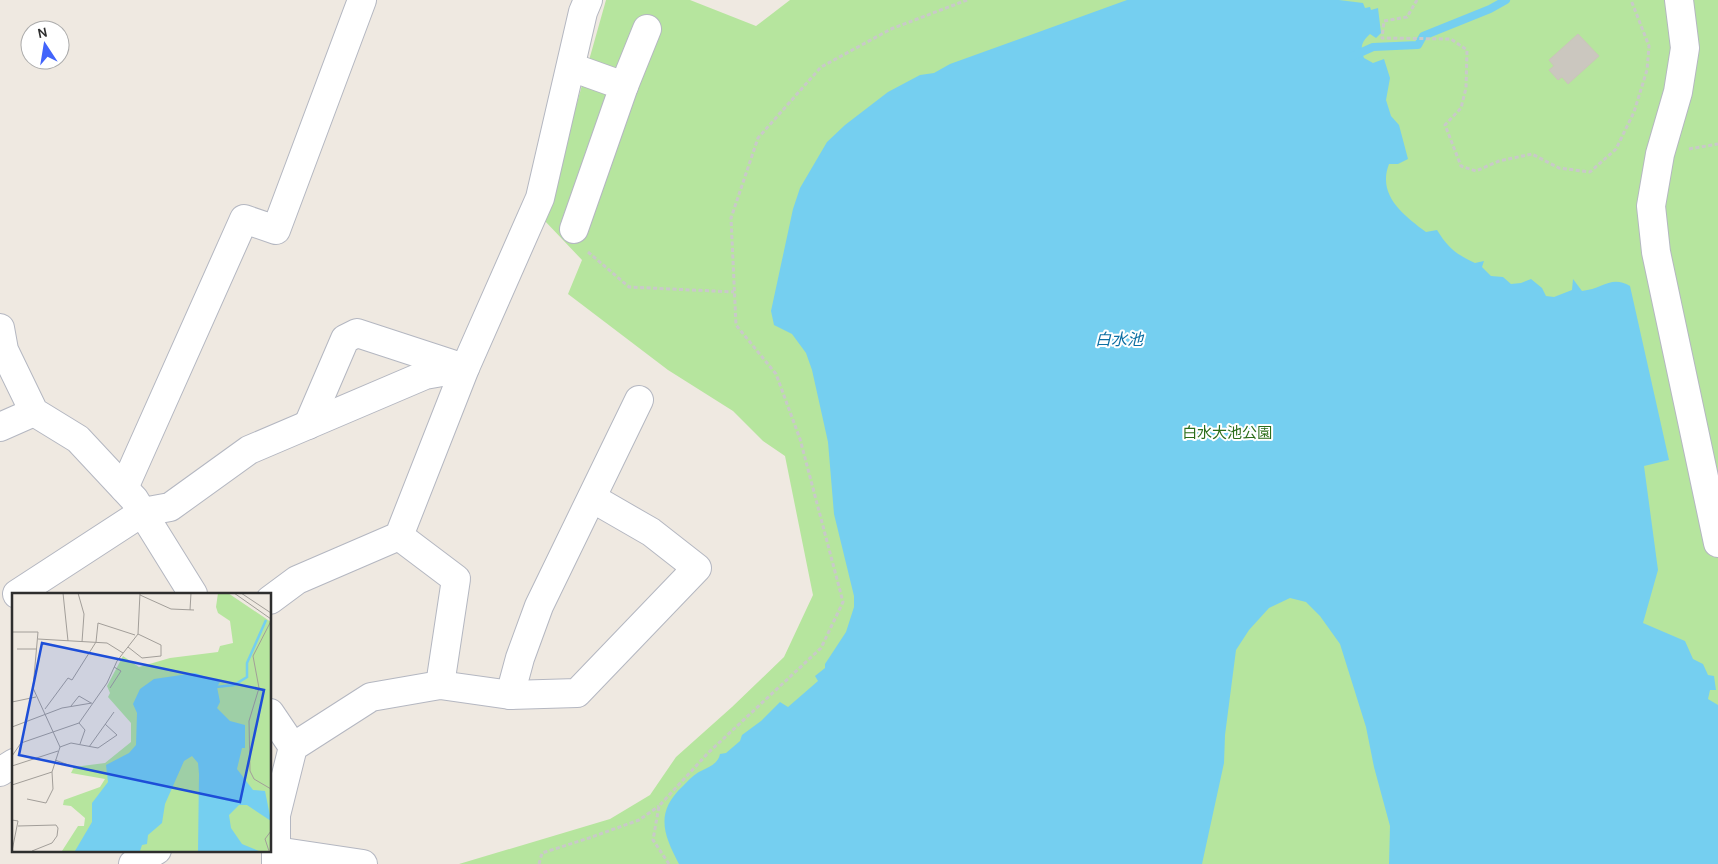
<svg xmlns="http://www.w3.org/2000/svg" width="1718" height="864" font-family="Karla,'Noto Sans JP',sans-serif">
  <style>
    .green { fill: #b6e59e }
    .water { fill: #75cff0 }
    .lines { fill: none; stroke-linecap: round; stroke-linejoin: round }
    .stream { stroke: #75cff0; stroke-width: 8 }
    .building { fill: #cbc7bf; stroke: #cbc5ba }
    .minor-casing { stroke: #b4b7c1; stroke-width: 30 }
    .path { stroke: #c9c9c9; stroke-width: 3; stroke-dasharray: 4 2.5; stroke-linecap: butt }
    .minor { stroke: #fff; stroke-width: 28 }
    .labels { text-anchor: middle; stroke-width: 4; stroke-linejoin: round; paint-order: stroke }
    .park-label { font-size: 15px; fill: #2c6e1b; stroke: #fff }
    .water-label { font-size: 16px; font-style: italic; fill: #0d6fa3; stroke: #fff }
    .inset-river { fill: none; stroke: #75cff0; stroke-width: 2.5 }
    .inset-road { fill: none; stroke: #a29e99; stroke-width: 1 }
    .view { fill: #1d4ed8; fill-opacity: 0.15; stroke: #1d4ed8; stroke-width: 2.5 }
    .inset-edge { fill: none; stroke: #2e2e2e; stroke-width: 2.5 }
  </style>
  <rect width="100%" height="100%" fill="#efe9e1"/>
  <path class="green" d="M606,0H690L756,26L790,0H1718V864H459L610,819L650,795L676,757L732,707L784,657L813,595L785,456L763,441L733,411L668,370L568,294L582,260L544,220Z"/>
  <path class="water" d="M1127,0H1339L1363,3L1365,8L1370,7L1371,10L1378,8L1381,33L1376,38L1370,34C1361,42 1360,48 1364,58L1373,63L1384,59L1390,78L1386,100L1391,116L1399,125L1408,159L1398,164H1389C1377,195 1403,215 1426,232L1437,230C1448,248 1456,254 1475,263L1484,261L1482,267L1491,276L1503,277L1511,284L1521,283L1531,279L1542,288L1546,296L1554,297L1572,290L1573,279L1582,291C1603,289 1611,275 1630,286L1669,460L1644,466L1658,570L1643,623L1685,641L1693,659L1703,664L1708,675L1714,676L1716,690H1710L1708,699L1718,705V864H1389L1390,826L1374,767L1366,727L1340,644L1320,616L1306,602L1290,598L1269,608L1249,630L1236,650L1225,735L1224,763L1202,864H679C663,834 655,812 683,786C688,781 694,774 701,771C709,767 718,764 720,754L726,753L740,741L742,735L761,721L780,702L788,707L818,681L815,676L825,668V664L846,632L854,607V596L834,514L828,442L812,370L806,353L792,334L774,325L771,311L793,209L800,188L827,142L845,125L888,92L920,75L934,73L950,64Z"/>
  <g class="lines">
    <path class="stream" d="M1353,56L1373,47L1418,45L1423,36L1490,9L1506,0"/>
  </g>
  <path class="building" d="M1578,34L1599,56L1568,84L1562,77L1558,80L1549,70L1554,66L1549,60Z"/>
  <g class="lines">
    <g class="minor-casing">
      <g id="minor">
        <path d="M1679,0L1685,48L1678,92L1660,154L1651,206L1656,252L1718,543"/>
        <path d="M571,67L624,86L574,229"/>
        <path d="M624,86L647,29"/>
        <path d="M0,328L4,350L34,412L78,439L134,499L193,594"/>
        <path d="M308,425L345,339L357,333L461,367"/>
        <path d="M0,427L34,412"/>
        <path d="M124,488L244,219L276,230L362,0"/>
        <path d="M399,536L456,579L440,685"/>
        <path d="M17,594L143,512L170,507L249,450L425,375L465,368"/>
        <path d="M270,600L297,580L399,536L465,368L540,198L583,12L588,0"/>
        <path d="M510,695L520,658L539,606L639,400"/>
        <path d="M270,713L293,747"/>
        <path d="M0,772L14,763"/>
        <path d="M276,851L363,864"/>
        <path d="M133,864L157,850"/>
        <path d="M276,864V815L293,747L371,697L440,685L510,695L577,693L697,568L651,532L592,498"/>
      </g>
    </g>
    <g class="path">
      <path d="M1417,0L1407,17L1384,21L1382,38L1451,39L1467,50L1466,88L1461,108L1445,125L1461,166L1476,171L1499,161L1532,154L1559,168L1590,172L1616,149L1634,112L1647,70L1649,46L1631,0"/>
      <path d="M1689,149L1718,144"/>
      <path d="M588,252L629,287L734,292"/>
      <path d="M539,864L542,853L589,838L639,820L659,806"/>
      <path d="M669,864L653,840L659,806L708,753L821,648L843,602L800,439L776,374L736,325L731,218L758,138L821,67L891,29L967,0"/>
    </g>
    <use href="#minor" class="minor"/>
  </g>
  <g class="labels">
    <g class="park-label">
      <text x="1227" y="438">白水大池公園</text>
    </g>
    <g class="water-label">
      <text x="1119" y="345">白水池</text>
    </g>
  </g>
  <g transform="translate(12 593)">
    <rect width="259" height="259" fill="#efe9e1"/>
    <path d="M206,0H216L259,29V258H50L66,233H72L73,225L59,213L51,212L52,207L88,194L93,186L59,180L62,174L93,170L119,149V130L96,104L98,100L95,93L111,63L127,74L158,65L206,59L208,53L221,50L218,28L206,20L204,14Z" fill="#b6e59e"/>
    <path d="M183,80L208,89L205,94L208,109L205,115L218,128L233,132V155H230L225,176L241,197L253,198L259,228L235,212H227L217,222L219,235L230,251L247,258H186L187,181L186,170L180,163L172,168L153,211L150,230L136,242L135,251L130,252L128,258H63L80,229V210L96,189L94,172L117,160L124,152L125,120L121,111L128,96L142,86Z" fill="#75cff0"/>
    <path class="inset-river" d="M204,94L222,92L235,84V70L254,27"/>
    <path class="inset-road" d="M51,0L56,48M66,0L72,21L70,49M222,0L259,26M229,0L259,20M128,2L159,16L182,17M178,17L179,0M259,28L241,63L247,95L237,128L238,178L242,186L259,196M0,39H26L21,95L48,154M26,46L95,50L111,60M116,54L130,65L149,63V52L126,41M5,56H25M98,95L109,78L102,74M0,109L24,104M59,113L67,103L79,110M33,116L56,85L60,87L84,49L86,30L123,42M67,130L73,137L68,151M0,134L50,115L80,110M77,154L102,119M0,163L9,150L67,130L95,90L105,68L126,41L128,0M43,167L62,174M0,173L46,158M0,192L40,179L48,154L59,150L86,155L105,142L93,131M15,206L34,210L41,196L40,179M0,227L6,228L0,258M6,233L44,232L46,235L45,243L40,250L20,258M257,258L253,246L259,238"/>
    <path class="view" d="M30,50L252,97L228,209L7,162Z"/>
    <rect width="259" height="259" class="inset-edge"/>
  </g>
  <g transform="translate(45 45) rotate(348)"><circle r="24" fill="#ffffff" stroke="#ababab"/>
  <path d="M0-4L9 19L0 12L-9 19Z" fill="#4264fb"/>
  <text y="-8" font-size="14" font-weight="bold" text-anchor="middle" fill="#2e2e2e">N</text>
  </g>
</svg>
